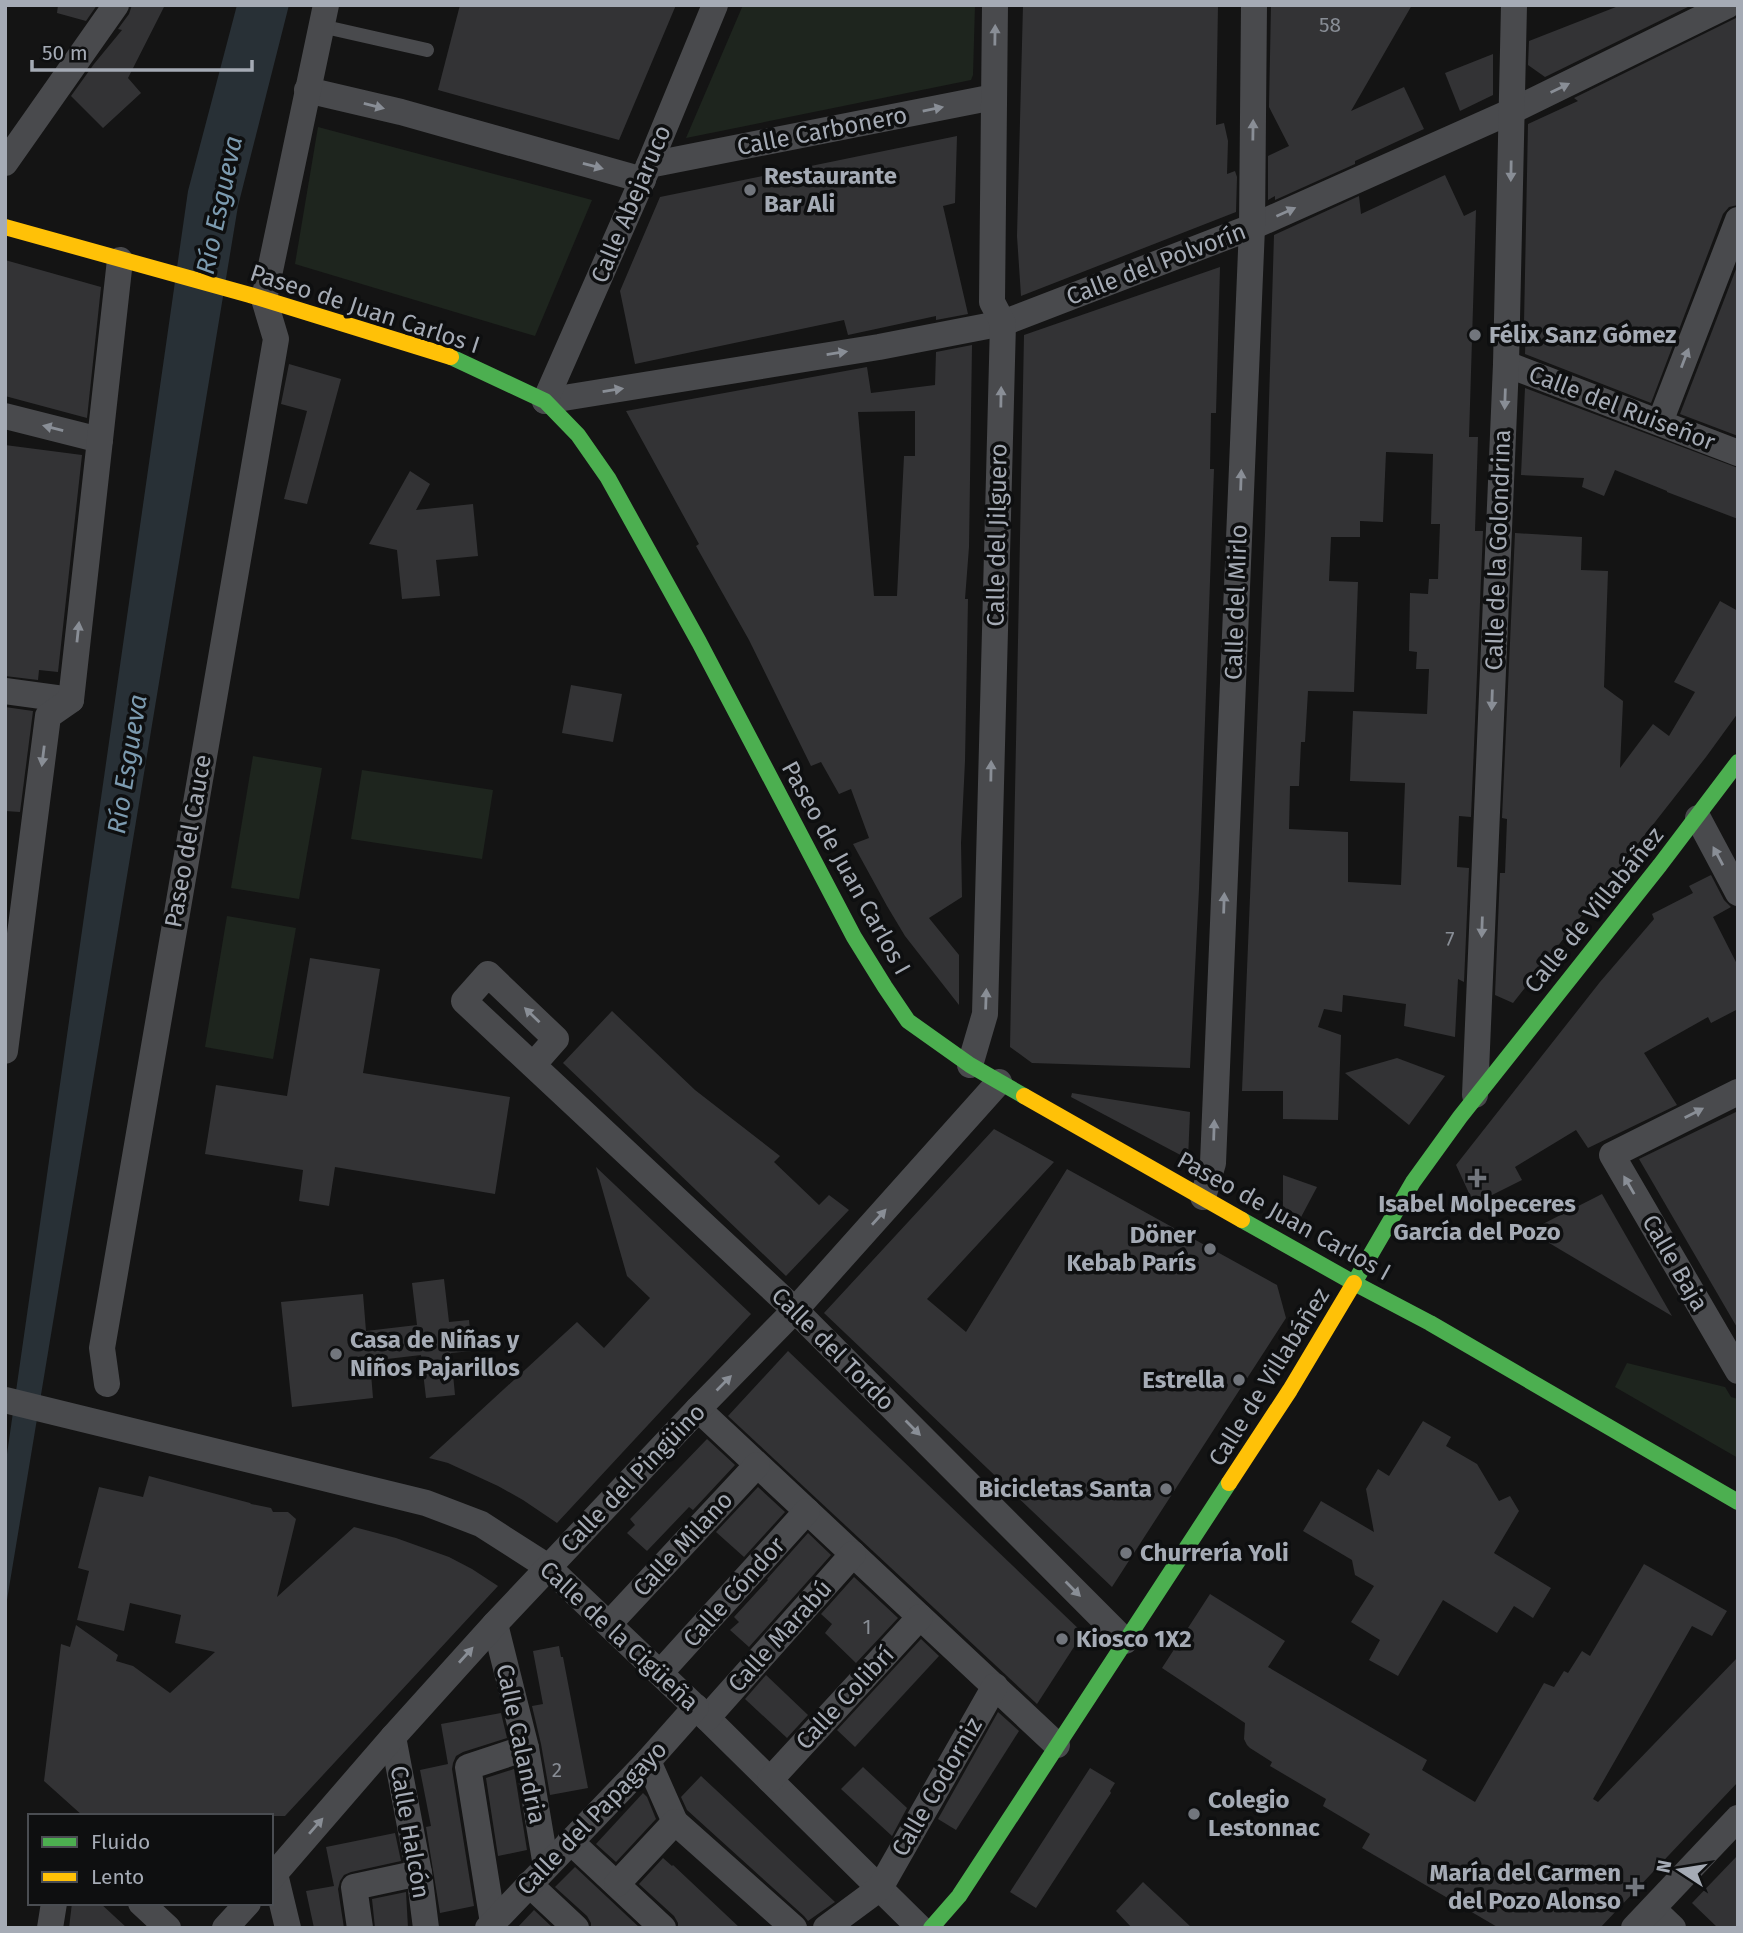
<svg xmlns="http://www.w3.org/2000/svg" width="1743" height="1933" font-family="'Fira Sans',sans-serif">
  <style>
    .green { fill: #1e251e }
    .water { fill: #283036 }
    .building { fill: #333335; fill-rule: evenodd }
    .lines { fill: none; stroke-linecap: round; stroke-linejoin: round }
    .lane { stroke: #494a4d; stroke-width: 14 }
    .street { stroke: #494a4d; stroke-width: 26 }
    .fast { stroke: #4caf50; stroke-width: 16 }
    .slow { stroke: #ffc107; stroke-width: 16 }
    .oneway { fill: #898e96 }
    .poi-dot { fill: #72767d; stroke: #0e0f10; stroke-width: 2.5 }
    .labels { text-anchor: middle; stroke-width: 7; stroke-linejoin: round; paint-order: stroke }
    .number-label { font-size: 21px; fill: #888d95 }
    .street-label { font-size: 24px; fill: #a5abb5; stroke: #0e0f10 }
    .poi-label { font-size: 24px; font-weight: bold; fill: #a5abb5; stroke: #0e0f10; text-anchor: start }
    .water-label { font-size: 26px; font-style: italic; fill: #7c9bb0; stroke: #0e0f10 }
  </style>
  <rect width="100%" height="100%" fill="#141414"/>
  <g class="green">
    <path d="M743,5H975L973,75L971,80L686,138Z"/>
    <path d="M318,127L592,200L535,336L295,264Z"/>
    <path d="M253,756L322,768L299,899L231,888Z"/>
    <path d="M362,770L493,790L482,859L351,839Z"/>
    <path d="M227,916L296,928L273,1059L205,1047Z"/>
    <path d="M1627,1363L1725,1387L1731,1397L1738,1399V1458L1615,1387Z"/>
  </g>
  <path class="water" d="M237,5H289L238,206L5,1612V1468L188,191Z"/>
  <g class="building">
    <path d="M58,5H97L86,21L57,13Z"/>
    <path d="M132,5H165L128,78L141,93L103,128L71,96L94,64L122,30L118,29L129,14Z"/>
    <path d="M460,5H676L619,140L438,90Z"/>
    <path d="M1023,5H1218L1216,125L1224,123L1228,141L1227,174L1235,171L1237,177L1236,212L1021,296L1017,236Z"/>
    <path d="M1271,5H1412L1351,111L1404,87L1424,129L1355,161V164L1275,200V196L1268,200V156L1289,146L1269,107Z"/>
    <path d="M1621,5H1692L1545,77L1528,65L1529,41Z"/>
    <path d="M1738,17V205L1729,207L1723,214L1651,403L1525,354L1526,323H1524L1528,124L1578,101L1574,98Z"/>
    <path d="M1493,54V95L1460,111L1445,73Z"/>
    <path d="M957,136L955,203L943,206L968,314L936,320V316L848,335L844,320L635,364L620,291L660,197Z"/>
    <path d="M1445,175L1464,216L1476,210L1469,437H1478L1475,531H1483L1471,817L1459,816L1457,867L1469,868L1464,982L1458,979L1455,1037L1404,1026L1406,1004L1343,995L1342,1012L1324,1009L1318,1027L1341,1035L1338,1120L1283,1119V1091H1242L1265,534L1274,235L1359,196L1361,214ZM1386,452L1433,454L1431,524H1440L1438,579H1429L1428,594L1410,593L1409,651L1417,652L1416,669H1429L1427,714L1353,711L1350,781L1405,783L1401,885L1348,882V832L1289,829L1290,786H1299L1301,742H1305L1308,691L1354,692L1358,582L1329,581L1331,537H1360V521L1383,522Z"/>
    <path d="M5,260L101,287L87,418L5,396Z"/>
    <path d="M1738,264V436L1680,414Z"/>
    <path d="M1220,267L1216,413H1211L1210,469H1214L1199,889L1190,1068L1032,1063L1010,1047L1024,335Z"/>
    <path d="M972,345L969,547L965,599H968L965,761L961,843L962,897L929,918L959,955V1005L905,936L887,906L853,844L869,838L851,789L839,794L821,762L811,766L749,640L696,546L699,544L626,411L867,367L871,393L935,385L936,352ZM915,411V456H904L897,596H874L858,412Z"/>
    <path d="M289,364L341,379L307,504L284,499L307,411L281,404Z"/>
    <path d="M1525,388L1738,468V519L1667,492V491L1615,470L1604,496L1582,487L1584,478L1521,475Z"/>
    <path d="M5,445L82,455L58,672L39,670L38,680L5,676Z"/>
    <path d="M410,471L430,484L416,510L473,504L478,556L436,560L440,596L402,599L397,550L369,544Z"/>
    <path d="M1515,533L1582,537L1581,570L1608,571L1604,687L1623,701L1620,768L1653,724L1669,736L1695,692L1674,682L1720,601L1738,611V713L1706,757L1513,1003L1495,995L1500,873H1505L1507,819L1502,818Z"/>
    <path d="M571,685L622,694L613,742L562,733Z"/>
    <path d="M5,707L33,711L20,812L5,811Z"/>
    <path d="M1711,875L1724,900L1731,907L1713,917L1738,966V1009L1711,1023L1708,1017L1644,1053L1677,1105L1588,1148L1576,1130L1515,1167L1522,1180L1474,1204L1456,1165L1600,982L1654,919L1652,914L1693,893L1689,886Z"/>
    <path d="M310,958L380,969L363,1073L510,1097L495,1194L335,1167L329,1206L299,1201L303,1170L205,1154L216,1085L287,1096Z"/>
    <path d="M612,1011L695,1090L780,1156L774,1162L819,1205L829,1195L849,1210L786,1276L563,1063Z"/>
    <path d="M1397,1058L1445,1076L1409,1125L1345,1073Z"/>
    <path d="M1072,1093L1190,1112L1188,1159L1071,1097Z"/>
    <path d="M1738,1111V1329L1639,1159Z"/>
    <path d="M994,1129L1054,1162L927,1299L966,1332L1067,1169L1277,1285L1286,1318L1112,1587L824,1313Z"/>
    <path d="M596,1167L751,1314L557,1523L523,1500L498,1486L448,1463L429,1458L577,1322L604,1348L650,1298L627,1276Z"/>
    <path d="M1283,1175L1317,1187L1300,1219L1283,1210Z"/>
    <path d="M1602,1194L1672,1316L1529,1231Z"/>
    <path d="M444,1279L449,1322L469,1320L472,1351L451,1353L455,1395L426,1398L421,1355L370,1361L373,1398L292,1407L281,1302L363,1294L366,1331L417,1325L412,1283Z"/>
    <path d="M788,1351L1083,1633L1037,1704L728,1416Z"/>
    <path d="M1423,1421L1451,1437L1446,1446L1477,1464L1499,1501L1510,1496L1519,1511L1494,1553L1551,1588L1533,1618L1514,1606L1497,1633L1443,1600L1398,1676L1369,1660L1380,1640L1351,1622L1374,1586L1355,1575L1352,1560L1303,1531L1321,1501L1374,1532L1366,1489L1378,1469L1389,1476Z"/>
    <path d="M707,1439L735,1465L693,1510L689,1507L647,1551L627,1533L635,1525L630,1519Z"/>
    <path d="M149,1476L250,1503L251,1504L271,1508L273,1512H288L296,1519L277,1597L354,1527L396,1538L449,1557L472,1569L498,1586L285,1816H83L44,1781L61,1644L70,1647L76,1625L118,1655L116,1661L133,1666L170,1693L215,1652L175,1643L181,1615L130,1603L124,1631L77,1620L89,1571L78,1568L99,1487L143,1497Z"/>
    <path d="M758,1487L785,1512L744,1557L716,1532Z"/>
    <path d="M808,1533L831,1555L749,1647L730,1630L739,1622L734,1617L768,1580L767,1579Z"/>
    <path d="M1644,1564L1727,1611L1712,1636L1692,1626L1593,1799L1598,1802L1738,1657V1782L1600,1928H1499L1362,1848L1370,1834L1323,1806L1326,1799L1270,1766L1272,1762L1250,1748L1247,1745L1244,1739L1245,1723L1162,1668L1210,1594L1285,1641L1268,1667L1427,1760L1422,1770L1475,1802L1544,1683L1554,1687L1564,1671L1568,1673L1582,1651L1590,1656Z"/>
    <path d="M854,1577L898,1618L856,1663L825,1633L832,1624L821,1614Z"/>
    <path d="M921,1639L939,1656L855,1747L837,1730Z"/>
    <path d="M559,1646L561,1657H563L588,1788L550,1795L541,1744L532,1706L543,1704L533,1651Z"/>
    <path d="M766,1675L808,1715L787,1738L745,1699Z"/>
    <path d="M998,1712L1019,1731L956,1830L938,1819Z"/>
    <path d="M501,1713L507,1738L463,1752L456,1756L453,1763L452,1769L474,1906L440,1913L426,1827L431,1826L420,1770L448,1764L441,1724Z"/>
    <path d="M863,1767L907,1808L892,1836L841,1789Z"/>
    <path d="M1090,1768L1115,1783L1110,1791L1111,1793L1036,1908L1010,1892Z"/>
    <path d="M514,1769L527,1850L498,1856L486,1778Z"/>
    <path d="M701,1776L730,1803L835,1902L808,1921L804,1916L687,1810L681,1797Z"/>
    <path d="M643,1793L647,1797L656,1819L616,1862L596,1844Z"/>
    <path d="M395,1833L401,1861L351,1872L344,1875L340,1881L338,1889L344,1928H314L306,1891L334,1886L326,1847Z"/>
    <path d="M1738,1855V1928H1718L1692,1903Z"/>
    <path d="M663,1858L672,1866L673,1865L740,1928H678V1923L674,1916L639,1884Z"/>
    <path d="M575,1867L640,1928H591V1923L587,1916L555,1887Z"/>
    <path d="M1143,1882L1192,1928H1132L1116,1911Z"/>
    <path d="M406,1892L408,1928H375L372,1899Z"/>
    <path d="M72,1903H100L127,1928H69Z"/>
    <path d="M534,1910L553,1928H517Z"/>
  </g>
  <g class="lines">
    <path class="lane" d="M321,26L427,50"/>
    <g class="street">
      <path d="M307,90L401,112L643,180"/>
      <path d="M5,163L116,5"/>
      <path d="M649,165L994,97"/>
      <path d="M1506,364L1738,453"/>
      <path d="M545,401L879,347L1003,323L1252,227L1512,111L1728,5"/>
      <path d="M545,401L649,165L715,5"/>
      <path d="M5,416L100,440"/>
      <path d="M1660,422L1738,220"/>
      <path d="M5,691L71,700"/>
      <path d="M1698,818L1738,893"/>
      <path d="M5,1051L48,716L71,700L120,260"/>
      <path d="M533,1065L556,1039L488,974L464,1001L795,1310L1125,1641"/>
      <path d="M970,1065L985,1014L1003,323L992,302L995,5"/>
      <path d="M1738,1092L1612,1155L1738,1371"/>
      <path d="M1475,1095L1506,364L1514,5"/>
      <path d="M1203,1197L1213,1163L1252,227L1254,5"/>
      <path d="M107,1384L102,1348L276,339L264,299L326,5"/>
      <path d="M5,1400L426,1503L481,1524L548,1567L707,1718L920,1928"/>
      <path d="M698,1409L1057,1745"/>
      <path d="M495,1624L526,1748L546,1866"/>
      <path d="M609,1624L757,1465"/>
      <path d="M660,1673L807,1511"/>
      <path d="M707,1718L853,1554"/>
      <path d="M393,1737L419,1873L426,1928"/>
      <path d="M648,1761L675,1822"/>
      <path d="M770,1780L920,1617"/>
      <path d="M570,1841L663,1928"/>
      <path d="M275,1874L288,1928"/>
      <path d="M271,1878L393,1737L495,1624L698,1409L795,1310L999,1082"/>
      <path d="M529,1884L576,1928"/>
      <path d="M617,1884L675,1822L794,1928"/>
      <path d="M141,1903L168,1928"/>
      <path d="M1653,1909L1673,1928"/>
      <path d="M493,1923L468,1767L526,1748"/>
      <path d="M50,1928L54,1903"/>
      <path d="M225,1928L248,1903"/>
      <path d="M360,1928L354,1887L419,1873"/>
      <path d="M488,1928L648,1761L696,1707"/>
      <path d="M826,1928L880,1888L995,1686"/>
      <path d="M1634,1928L1738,1818"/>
    </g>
    <g class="fast">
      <path d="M451,357L545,401L578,435L608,478L699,642L854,937L885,987L908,1021L970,1065L1024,1096"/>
      <path d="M1242,1220L1354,1283L1430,1323L1738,1502"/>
      <path d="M1354,1283L1413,1182L1460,1117L1660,865L1738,762"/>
      <path d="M931,1928L959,1896L1229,1483"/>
    </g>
    <g class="slow">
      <path d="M5,227L250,295L451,357"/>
      <path d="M1024,1096L1242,1220"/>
      <path d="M1229,1483L1290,1390L1354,1283"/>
    </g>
  </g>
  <defs><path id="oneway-solid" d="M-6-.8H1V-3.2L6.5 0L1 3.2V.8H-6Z" transform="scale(1.75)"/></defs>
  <g class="oneway">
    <use href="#oneway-solid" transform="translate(995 35) rotate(-89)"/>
    <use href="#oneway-solid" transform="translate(1560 88) rotate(-26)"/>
    <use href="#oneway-solid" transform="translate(374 106) rotate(14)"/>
    <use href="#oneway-solid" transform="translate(933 109) rotate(-11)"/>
    <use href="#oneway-solid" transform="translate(1253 130) rotate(-89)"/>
    <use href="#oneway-solid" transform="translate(593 166) rotate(15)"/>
    <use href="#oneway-solid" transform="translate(1511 171) rotate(91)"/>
    <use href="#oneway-solid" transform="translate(1286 212) rotate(-24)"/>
    <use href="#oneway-solid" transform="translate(837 353) rotate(-9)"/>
    <use href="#oneway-solid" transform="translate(1685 358) rotate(-69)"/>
    <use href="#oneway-solid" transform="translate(613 390) rotate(-9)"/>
    <use href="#oneway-solid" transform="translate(1001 397) rotate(-89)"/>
    <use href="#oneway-solid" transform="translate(1505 399) rotate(92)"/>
    <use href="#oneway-solid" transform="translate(53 428) rotate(-166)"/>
    <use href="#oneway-solid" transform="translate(1241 480) rotate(-88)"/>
    <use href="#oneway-solid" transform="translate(78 632) rotate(-84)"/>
    <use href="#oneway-solid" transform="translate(1492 700) rotate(92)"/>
    <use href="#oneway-solid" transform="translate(43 756) rotate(97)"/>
    <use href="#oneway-solid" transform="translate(991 771) rotate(-89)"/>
    <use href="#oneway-solid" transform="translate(1718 856) rotate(-118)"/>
    <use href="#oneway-solid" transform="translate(1224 903) rotate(-88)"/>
    <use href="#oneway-solid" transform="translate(1482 927) rotate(92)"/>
    <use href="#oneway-solid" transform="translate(986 999) rotate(-88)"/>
    <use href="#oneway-solid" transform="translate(532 1015) rotate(-136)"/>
    <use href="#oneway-solid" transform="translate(1694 1113) rotate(-27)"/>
    <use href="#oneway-solid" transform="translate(1214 1130) rotate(-88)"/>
    <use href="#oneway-solid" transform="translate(1629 1185) rotate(-120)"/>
    <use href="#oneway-solid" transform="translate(879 1217) rotate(-48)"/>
    <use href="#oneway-solid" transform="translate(724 1383) rotate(-45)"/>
    <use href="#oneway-solid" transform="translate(913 1428) rotate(45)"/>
    <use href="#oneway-solid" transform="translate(1073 1589) rotate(45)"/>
    <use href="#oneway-solid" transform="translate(466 1655) rotate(-48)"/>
    <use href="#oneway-solid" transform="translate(316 1826) rotate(-49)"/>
  </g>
  <g class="poi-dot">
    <circle cx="750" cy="190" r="7"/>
    <circle cx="1475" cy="335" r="7"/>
    <path d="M1473.5 1167.5h7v7h7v7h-7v7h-7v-7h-7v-7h7z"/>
    <circle cx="1210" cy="1249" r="7"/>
    <circle cx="336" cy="1354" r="7"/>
    <circle cx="1239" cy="1380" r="7"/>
    <circle cx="1166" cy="1489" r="7"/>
    <circle cx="1126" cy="1553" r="7"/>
    <circle cx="1062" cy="1639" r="7"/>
    <circle cx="1194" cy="1814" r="7"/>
    <path d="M1631.5 1876.5h7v7h7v7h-7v7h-7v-7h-7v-7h7z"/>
  </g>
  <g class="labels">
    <g class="number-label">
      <text x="1330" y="32">58</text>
      <text x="1450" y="946">7</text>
      <text x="867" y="1634">1</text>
      <text x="557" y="1777">2</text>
    </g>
    <g class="street-label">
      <text transform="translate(822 131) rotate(-11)" y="8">Calle Carbonero</text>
      <text transform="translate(631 204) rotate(-67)" y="8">Calle Abejaruco</text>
      <text transform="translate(1156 264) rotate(-21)" y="8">Calle del Polvorín</text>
      <text transform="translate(365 309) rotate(18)" y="8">Paseo de Juan Carlos I</text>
      <text transform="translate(1622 408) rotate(21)" y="8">Calle del Ruiseñor</text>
      <text transform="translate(997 535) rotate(-89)" y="8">Calle del Jilguero</text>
      <text transform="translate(1498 550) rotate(-88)" y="8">Calle de la Golondrina</text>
      <text transform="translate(1236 602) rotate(-88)" y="8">Calle del Mirlo</text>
      <text transform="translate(188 841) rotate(-80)" y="8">Paseo del Cauce</text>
      <text transform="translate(846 868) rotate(61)" y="8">Paseo de Juan Carlos I</text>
      <text transform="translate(1594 910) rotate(-51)" y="8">Calle de Villabáñez</text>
      <text transform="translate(1284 1216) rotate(29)" y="8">Paseo de Juan Carlos I</text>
      <text transform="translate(1675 1263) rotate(60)" y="8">Calle Baja</text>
      <text transform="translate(833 1349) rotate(45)" y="8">Calle del Tordo</text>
      <text transform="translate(1269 1377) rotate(-58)" y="8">Calle de Villabáñez</text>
      <text transform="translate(633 1478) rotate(-46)" y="8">Calle del Pingüino</text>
      <text transform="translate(683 1544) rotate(-47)" y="8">Calle Milano</text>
      <text transform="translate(734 1592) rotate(-48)" y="8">Calle Cóndor</text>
      <text transform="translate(619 1636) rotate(43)" y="8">Calle de la Cigüeña</text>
      <text transform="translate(780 1636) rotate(-48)" y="8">Calle Marabú</text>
      <text transform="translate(845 1698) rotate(-47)" y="8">Calle Colibrí</text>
      <text transform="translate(521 1744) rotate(78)" y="8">Calle Calandria</text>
      <text transform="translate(937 1787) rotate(-60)" y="8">Calle Codorniz</text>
      <text transform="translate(592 1818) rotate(-46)" y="8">Calle del Papagayo</text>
      <text transform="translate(410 1832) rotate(80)" y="8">Calle Halcón</text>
    </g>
    <g class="poi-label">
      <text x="764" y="184">Restaurante<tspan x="764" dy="28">Bar Ali</tspan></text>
      <text x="1489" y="343">Félix Sanz Gómez</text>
      <text x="1477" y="1212" text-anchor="middle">Isabel Molpeceres<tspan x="1477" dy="28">García del Pozo</tspan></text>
      <text x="1196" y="1243" text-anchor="end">Döner<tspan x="1196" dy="28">Kebab París</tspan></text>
      <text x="350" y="1348">Casa de Niñas y<tspan x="350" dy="28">Niños Pajarillos</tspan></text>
      <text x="1225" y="1388" text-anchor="end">Estrella</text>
      <text x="1152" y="1497" text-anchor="end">Bicicletas Santa</text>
      <text x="1140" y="1561">Churrería Yoli</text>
      <text x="1076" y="1647">Kiosco 1X2</text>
      <text x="1208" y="1808">Colegio<tspan x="1208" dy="28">Lestonnac</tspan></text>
      <text x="1621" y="1881" text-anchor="end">María del Carmen<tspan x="1621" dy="28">del Pozo Alonso</tspan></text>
    </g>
    <g class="water-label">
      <text transform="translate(219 205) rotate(-78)" y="9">Río Esgueva</text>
      <text transform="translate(127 764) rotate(-81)" y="9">Río Esgueva</text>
    </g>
  </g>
  <rect width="1743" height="1933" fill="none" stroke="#a5abb5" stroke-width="14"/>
  <rect x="28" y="1814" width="245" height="91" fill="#0e0f10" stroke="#4a4d52" stroke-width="2"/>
  <rect x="42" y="1837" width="35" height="10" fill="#4caf50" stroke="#4a4d52" stroke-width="2"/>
  <text x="91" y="1849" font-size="21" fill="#a5abb5">Fluido</text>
  <rect x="42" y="1872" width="35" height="10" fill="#ffc107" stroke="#4a4d52" stroke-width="2"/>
  <text x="91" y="1884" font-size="21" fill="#a5abb5">Lento</text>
  <g transform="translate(1680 1870) rotate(282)" stroke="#0e0f10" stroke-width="5" paint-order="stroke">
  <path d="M0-5L12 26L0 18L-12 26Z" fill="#a5abb5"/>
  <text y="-10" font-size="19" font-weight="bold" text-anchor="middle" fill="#a5abb5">N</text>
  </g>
  <path d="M32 60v10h220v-10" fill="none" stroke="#a5abb5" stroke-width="3.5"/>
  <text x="42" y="60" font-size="21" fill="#a5abb5" stroke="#0e0f10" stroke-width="5" paint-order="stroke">50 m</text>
</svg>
